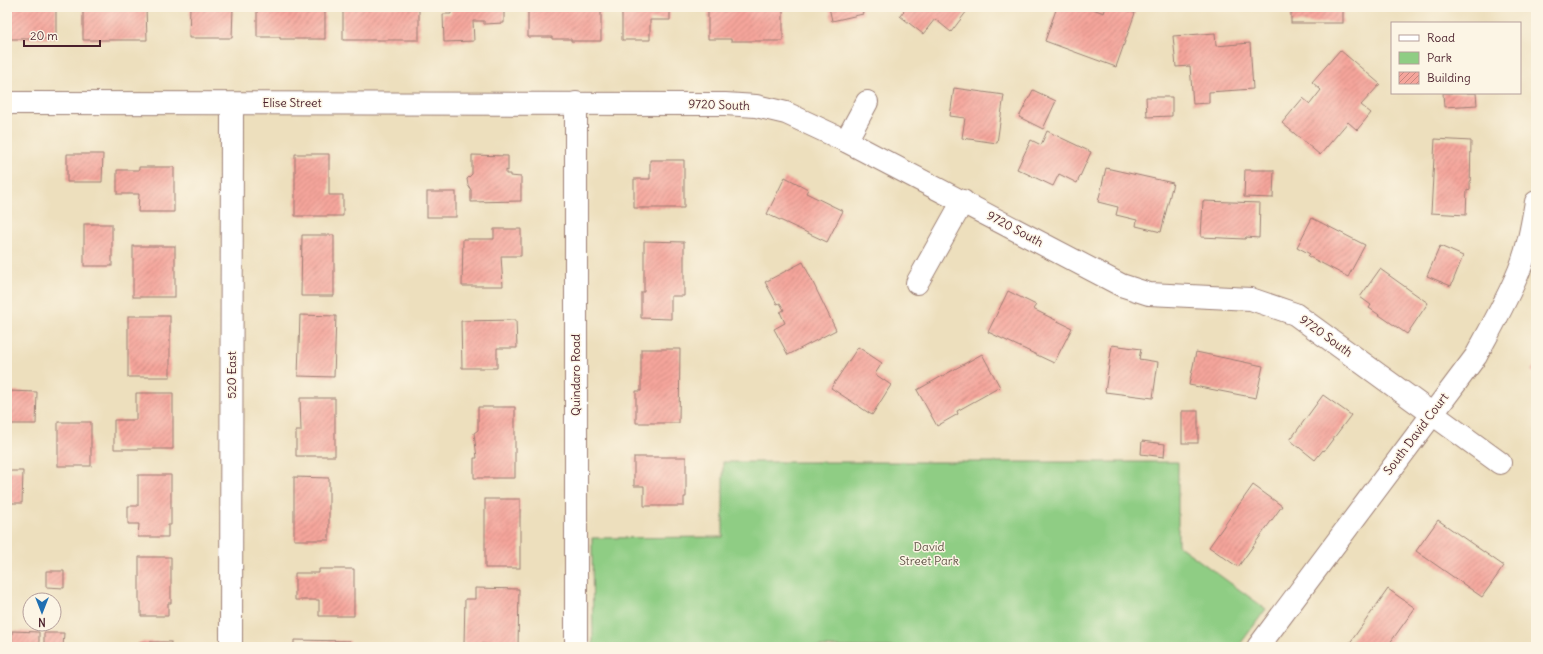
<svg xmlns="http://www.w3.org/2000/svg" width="1543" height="654" font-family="Delius,sans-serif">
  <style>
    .park { fill: #8fcd84; stroke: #6c7658 }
    .building { fill: url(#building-hatch) }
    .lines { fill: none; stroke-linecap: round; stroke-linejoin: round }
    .street-casing { stroke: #9c7f74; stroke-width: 24 }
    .street { stroke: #fff; stroke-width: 22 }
    .labels { text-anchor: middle; stroke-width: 3; stroke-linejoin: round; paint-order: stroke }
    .street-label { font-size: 12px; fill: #4a1f2b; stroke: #fcf5e5 }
    .park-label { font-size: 12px; fill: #5f5346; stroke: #fcf5e5 }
  </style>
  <defs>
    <pattern id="building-hatch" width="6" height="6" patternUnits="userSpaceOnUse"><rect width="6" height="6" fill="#f5a59b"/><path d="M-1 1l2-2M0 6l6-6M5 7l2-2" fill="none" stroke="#c8867f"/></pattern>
  </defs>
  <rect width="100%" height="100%" fill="#fcf5e5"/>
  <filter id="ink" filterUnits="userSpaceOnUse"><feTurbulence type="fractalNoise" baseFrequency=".025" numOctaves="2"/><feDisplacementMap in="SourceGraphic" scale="8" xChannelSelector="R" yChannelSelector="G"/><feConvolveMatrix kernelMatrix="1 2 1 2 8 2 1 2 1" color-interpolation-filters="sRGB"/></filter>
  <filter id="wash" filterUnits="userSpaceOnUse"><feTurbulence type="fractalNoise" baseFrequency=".012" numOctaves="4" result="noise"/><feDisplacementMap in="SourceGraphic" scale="16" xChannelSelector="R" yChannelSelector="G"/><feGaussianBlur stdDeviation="0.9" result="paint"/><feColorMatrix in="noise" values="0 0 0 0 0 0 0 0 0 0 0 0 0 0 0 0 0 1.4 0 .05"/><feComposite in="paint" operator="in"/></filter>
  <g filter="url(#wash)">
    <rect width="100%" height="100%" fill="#eddfbd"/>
    <path class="park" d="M723,462H1178V545L1266,609L1238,647H593L592,538L723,537Z"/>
    <g id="blocks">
      <g class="building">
        <rect x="7" y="7" width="49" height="32"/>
        <path d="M83,7H146L147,40H83Z"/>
        <path d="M190,7L233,8L232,38H189Z"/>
        <path d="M257,7H325V39H280V37H257Z"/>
        <rect x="343" y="7" width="76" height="33"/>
        <path d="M451,7H504V23L484,24V21H473L474,41L444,42L443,14H451Z"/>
        <path d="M528,7H601V41H571V39H552V37H528Z"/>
        <path d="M622,7H670V20H650V40H622Z"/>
        <path d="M708,7H783V41H731V39H708Z"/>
        <path d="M829,7H861L863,14L832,21Z"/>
        <path d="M907,7H970L951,32L935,19L923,34L900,16Z"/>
        <path d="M1057,7H1087L1104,13L1106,7H1117L1135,13L1116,67L1045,41Z"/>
        <rect x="1291" y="7" width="52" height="16"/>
        <path d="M1215,33L1216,46L1250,43L1253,89L1209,92V103L1193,104L1190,66L1176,67L1173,36Z"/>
        <path d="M1340,50L1380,84L1361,105L1371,113L1357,130L1348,122L1320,155L1282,123L1303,98L1310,104L1321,90L1312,82Z"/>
        <path d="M954,88L1004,95L997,143L962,138L965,118L950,116Z"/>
        <path d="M1033,90L1056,101L1043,129L1019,117Z"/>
        <path d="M1443,93H1476L1477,105L1444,107Z"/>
        <path d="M1146,97H1172V116L1147,117Z"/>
        <path d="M1047,131L1091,152L1077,183L1059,174L1053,186L1017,169L1031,140L1041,145Z"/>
        <path d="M1435,139L1471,141L1470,190L1467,189L1466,215L1431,213Z"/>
        <path d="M67,154H103L102,182H67Z"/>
        <path d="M295,154H329V195H343V216H295Z"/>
        <path d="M472,155L508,156V171L506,170V174H510V176L521,177V201L471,202V190L468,185L467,179L472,174Z"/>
        <path d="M650,160H684V208H634V179H650Z"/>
        <path d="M139,167H174V212H138L139,194H117V170H139Z"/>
        <path d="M1106,168L1173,183L1161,232L1136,226L1137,220L1116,215L1118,207L1098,202Z"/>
        <path d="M1245,170H1274L1273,198L1244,197Z"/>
        <path d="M785,177L808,189L806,193L843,211L827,242L767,214Z"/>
        <rect x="427" y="192" width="29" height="25"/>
        <path d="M1203,201L1260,203L1259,238L1246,237L1245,239L1201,237Z"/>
        <path d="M1312,218L1365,245L1348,277L1308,256L1310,254L1297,247Z"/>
        <rect x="84" y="224" width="28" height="42"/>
        <path d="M494,229H521V256H501L503,286H462L463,239H494Z"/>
        <path d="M302,235H334V296H301Z"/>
        <path d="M644,241L684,242V296H671V319L641,318V292H644Z"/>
        <rect x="133" y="246" width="42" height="51"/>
        <path d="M1440,246L1463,256L1451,286L1427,276Z"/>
        <path d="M803,262L836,330L788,355L774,329L785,323L780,312L784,310L780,303L777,304L765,282Z"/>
        <path d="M1380,269L1428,303L1407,334L1369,308L1371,305L1360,297Z"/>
        <rect x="7" y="282" width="2" height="20"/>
        <path d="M1008,291L1036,305L1033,309L1072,328L1054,363L988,332Z"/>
        <path d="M300,315L336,316L334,377L298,376Z"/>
        <rect x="128" y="316" width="42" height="61"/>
        <path d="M516,320L517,348H497V368H462L461,321Z"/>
        <path d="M1112,345L1141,349L1139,359L1158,362L1153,398L1105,392Z"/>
        <path d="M858,347L882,363L875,374L891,385L872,415L831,388Z"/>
        <path d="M641,349H680L679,423H636V391H641Z"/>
        <path d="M1196,352L1263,366L1256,398L1189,385Z"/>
        <path d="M982,354L1000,387L957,411L958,414L937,426L917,390Z"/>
        <path d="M1536,363V374L1531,371Z"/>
        <path d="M7,391L37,392L36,424H7Z"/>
        <path d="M136,393H173V449H114V420H136Z"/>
        <path d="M1323,395L1351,415L1324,451L1323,450L1315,460L1290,440Z"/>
        <path d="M300,398H335V456H296V431H301Z"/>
        <path d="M478,407H515V478H474V458H477L474,433L478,430Z"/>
        <rect x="1182" y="411" width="16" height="32"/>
        <rect x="58" y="422" width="33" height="44"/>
        <path d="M1142,441L1165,444L1164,457L1141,454Z"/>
        <path d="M634,457H686V497H684V506H644V486H634Z"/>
        <path d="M7,471H23L22,503H7Z"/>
        <path d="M138,475H171V525H168V537H138L139,524H128V506H138Z"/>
        <path d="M294,477L329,478V540H294Z"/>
        <path d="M1253,485L1282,506L1238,567L1209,547Z"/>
        <rect x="485" y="499" width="35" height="69"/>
        <path d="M1438,520L1504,566L1482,597L1416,551Z"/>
        <path d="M139,557H171V603H168V616H141V602H139Z"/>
        <path d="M319,569H354V616H319V600H295V573H319Z"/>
        <path d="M46,571H64V588L46,587Z"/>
        <path d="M475,588L519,589L518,647H486V644H464L465,599H475Z"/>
        <path d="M1388,589L1415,608L1387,647H1347Z"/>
        <path d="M12,631L39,632V647H12Z"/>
        <path d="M44,633H64L63,647H44Z"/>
        <path d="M294,640L350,641V647H294Z"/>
        <rect x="139" y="642" width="32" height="5"/>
      </g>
    </g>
  </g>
  <g filter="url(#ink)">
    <use href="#blocks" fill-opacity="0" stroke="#9c7f74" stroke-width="1"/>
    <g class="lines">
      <g class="street-casing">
        <g id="street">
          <path d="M7,103L725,104L756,106L786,113L846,141L1121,285L1149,294L1251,299L1295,314L1500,463"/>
          <path d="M846,141L867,102"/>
          <path d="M917,283L963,201"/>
          <path d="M231,647L232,104"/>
          <path d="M576,647V103"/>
          <path d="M1258,647L1476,356C1491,328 1507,300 1519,271C1528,249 1532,225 1536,202"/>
        </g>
      </g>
      <use href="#street" class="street"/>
    </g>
  </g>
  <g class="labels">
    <g class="street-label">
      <text x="292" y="107">Elise Street</text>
      <text transform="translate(719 105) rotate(2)" y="4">9720 South</text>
      <text transform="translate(1015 229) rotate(28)" y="4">9720 South</text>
      <text transform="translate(1326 336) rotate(36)" y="4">9720 South</text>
      <text transform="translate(232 375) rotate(-90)" y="4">520 East</text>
      <text transform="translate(576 375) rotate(-90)" y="4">Quindaro Road</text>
      <text transform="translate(1416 434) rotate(-53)" y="4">South David Court</text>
    </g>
    <g class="park-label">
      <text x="929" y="551">David<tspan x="929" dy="14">Street Park</tspan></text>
    </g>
  </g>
  <rect width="1543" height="654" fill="none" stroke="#fcf5e5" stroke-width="24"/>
  <rect x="1391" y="22" width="130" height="72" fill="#fcf5e5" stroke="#b59f9b"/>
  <rect x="1399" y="35" width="20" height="6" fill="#ffffff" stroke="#b59f9b"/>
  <text x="1427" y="42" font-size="12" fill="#4a1f2b">Road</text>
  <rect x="1399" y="52" width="20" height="12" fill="#8fcd84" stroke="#b59f9b"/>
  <text x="1427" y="62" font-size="12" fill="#4a1f2b">Park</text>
  <rect x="1399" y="72" width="20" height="12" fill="url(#building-hatch)" stroke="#b59f9b"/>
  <text x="1427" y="82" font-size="12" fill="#4a1f2b">Building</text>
  <g transform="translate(42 612) rotate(180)"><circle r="19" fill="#fcf5e5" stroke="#b59f9b"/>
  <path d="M0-3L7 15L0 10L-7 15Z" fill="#1f6fb2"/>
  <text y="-6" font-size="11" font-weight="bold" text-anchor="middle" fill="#4a1f2b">N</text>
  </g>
  <path d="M24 40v6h76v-6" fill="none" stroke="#4a1f2b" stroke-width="2"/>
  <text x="30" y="40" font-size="12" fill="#4a1f2b" stroke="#fcf5e5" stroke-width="3" paint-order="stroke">20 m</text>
</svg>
